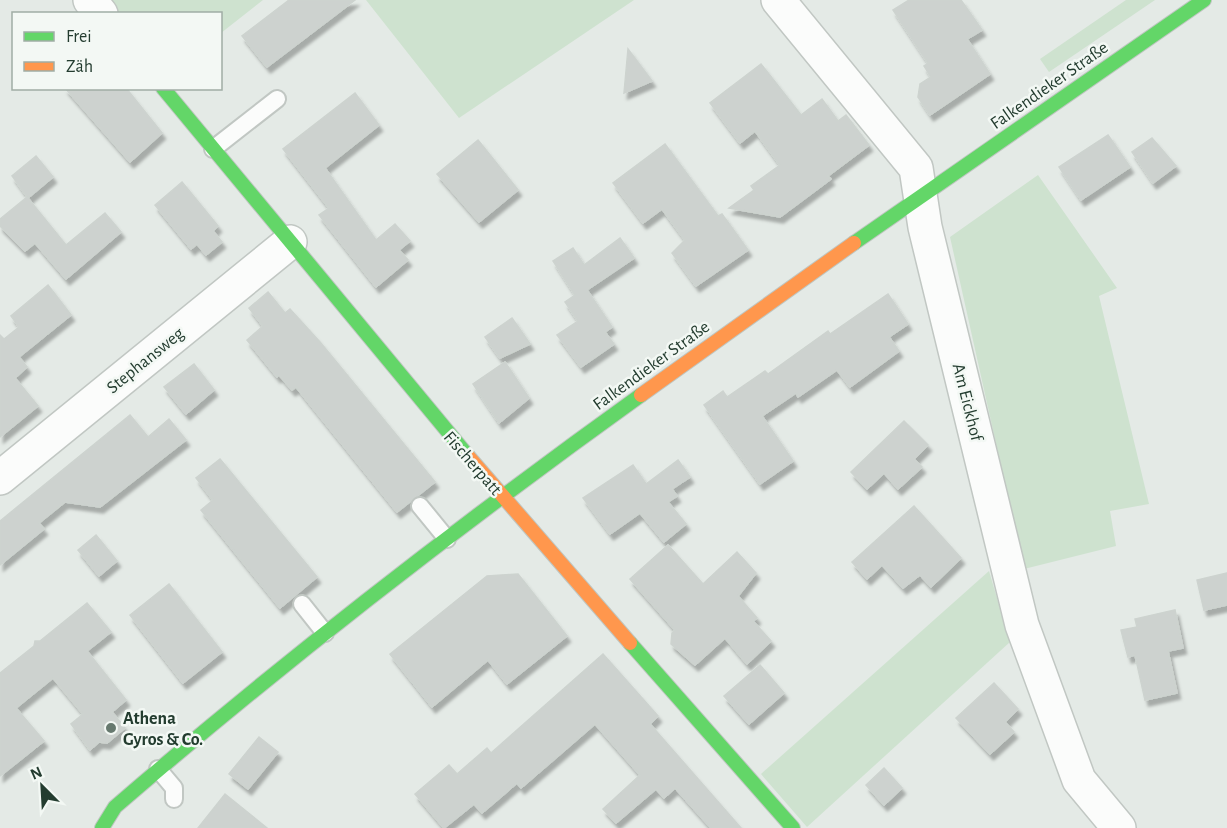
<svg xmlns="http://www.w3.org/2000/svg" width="1227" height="828" font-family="'Alegreya Sans',sans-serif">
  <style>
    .green { fill: #cee2cf }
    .building { fill: #cdd2cf; stroke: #cdd3cf; stroke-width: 1.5; filter: url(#shadow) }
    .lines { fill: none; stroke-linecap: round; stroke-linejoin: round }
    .lane-casing { stroke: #c1c7c3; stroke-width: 20 }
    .street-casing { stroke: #c1c7c3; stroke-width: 36 }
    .fast-casing { stroke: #bfc6c1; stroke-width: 16 }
    .slow-casing { stroke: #bfc6c1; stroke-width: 16 }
    .lane { stroke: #fbfcfb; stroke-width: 16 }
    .street { stroke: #fbfcfb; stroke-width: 33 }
    .fast { stroke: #63d668; stroke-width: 14 }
    .slow { stroke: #ff974d; stroke-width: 14 }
    .poi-dot { fill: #67796f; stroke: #f3f8f4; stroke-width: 2 }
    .labels { text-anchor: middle; stroke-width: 5; stroke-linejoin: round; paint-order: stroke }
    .street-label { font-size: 18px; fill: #233c2f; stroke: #f3f8f4 }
    .poi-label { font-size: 18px; font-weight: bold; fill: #233c2f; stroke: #f3f8f4; text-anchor: start }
  </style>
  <defs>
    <filter id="shadow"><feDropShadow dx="3.5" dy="6" stdDeviation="1.5" flood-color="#0004"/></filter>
  </defs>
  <rect width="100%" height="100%" fill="#e4eae6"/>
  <g class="green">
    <path d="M108,0H263L221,33L220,14L118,13Z"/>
    <path d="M366,0H634L459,118Z"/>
    <path d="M1126,0H1155L1049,72L1040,59Z"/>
    <path d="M1038,175L1117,288L1099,296L1149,504L1110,511L1116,546L1024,569L950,237Z"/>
    <path d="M989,571L1010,642L807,827L761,774Z"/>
  </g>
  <g class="building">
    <path d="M289,0H355L267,67L242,36Z"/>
    <path d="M909,0H961L982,30L967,39L990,74L930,115L918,97L920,84L931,77L924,66L928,63L893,10Z"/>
    <path d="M628,49L652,81L624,93Z"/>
    <path d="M761,64L801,115L822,99L838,121L846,115L869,145L828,176L831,179L780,217L729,208L754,190L751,186L780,165L755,131L740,143L710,103Z"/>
    <path d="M65,88H126L162,133L130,162Z"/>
    <path d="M355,93L379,125L325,168L376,240L395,224L410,241L399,250L408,260L376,287L319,215L329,208L283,149Z"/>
    <path d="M1108,135L1130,167L1081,200L1059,167Z"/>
    <path d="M1152,138L1176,166L1153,183L1132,152Z"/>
    <path d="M478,140L518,190L479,222L437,174Z"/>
    <path d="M665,144L718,216L722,214L748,250L696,286L672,253L685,240L662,209L643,223L613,183Z"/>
    <path d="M36,156L53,177L28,198L12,176Z"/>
    <path d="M182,182L218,226L213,231L222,242L206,255L197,244L191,249L155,205Z"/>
    <path d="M27,197L66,245L105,213L121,232L66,279L35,243L25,251L0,226V219Z"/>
    <path d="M620,238L634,258L587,290L612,327L605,332L614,344L581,367L557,335L578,321L565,302L575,295L553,261L573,248L584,265Z"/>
    <path d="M48,285L71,315L19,357L27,367L15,378L38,406L0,437V335L4,339L19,327L11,316Z"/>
    <path d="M268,292L285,313L290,309L320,342L435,482L397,512L296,387L292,390L279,375L277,377L247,340L263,326L249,308Z"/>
    <path d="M888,294L908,324L889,337L899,351L850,387L837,370L798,397L796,393L762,416L793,461L760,484L704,405L723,391L727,397L765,371L768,374L828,331L830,334Z"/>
    <path d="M512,318L530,344L500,358L485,337Z"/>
    <path d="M505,362L529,398L499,423L473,384Z"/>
    <path d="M194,364L214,390L186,414L164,387Z"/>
    <path d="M130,415L148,437L169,419L186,440L100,507L65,502L39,523L44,529L0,565V521Z"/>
    <path d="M904,421L928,445L914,459L922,467L898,489L884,473L867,489L851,472Z"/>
    <path d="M220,459L317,577L280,608L201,510L213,500L196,478Z"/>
    <path d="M678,460L690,477L672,489L677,496L668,502L686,524L664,542L640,513L610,534L583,498L633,465L646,484Z"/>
    <path d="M914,506L961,558L931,587L920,575L903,588L882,565L867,579L852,562Z"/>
    <path d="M96,535L117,561L99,576L78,550Z"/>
    <path d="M668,545L703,584L737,552L756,573L738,596L757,618L753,621L771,641L747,664L725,638L695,665L671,644L672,633L675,630L630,579Z"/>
    <path d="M1227,573V605L1204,610L1197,580Z"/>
    <path d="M518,574L567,636L507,684L488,660L432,707L390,654L487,576Z"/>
    <path d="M169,584L222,652L183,683L130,615Z"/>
    <path d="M87,603L111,632L87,651L126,700L112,712L125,728L107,743L99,742L90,750L71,724L83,714L53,678L16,708L44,741L0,776V673L34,646L35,641H40Z"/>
    <path d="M1175,610L1183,648L1168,651L1177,693L1145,700L1135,655L1128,657L1121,630L1137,627L1135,619Z"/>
    <path d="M603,654L658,716L650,724L741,828H711L675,788L664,798L656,789L616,823L603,809L640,775L595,724L521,788L517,783L482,813L474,804L444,828L415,794L449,765L457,774L487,748L491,753Z"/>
    <path d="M760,665L784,693L749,724L724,696Z"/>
    <path d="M994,683L1018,709L1005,722L1014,732L990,754L956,718Z"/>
    <path d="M259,737L278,752L248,789L229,774Z"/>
    <path d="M884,768L902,788L884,805L866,785Z"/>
    <path d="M225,794L267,828H198Z"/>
  </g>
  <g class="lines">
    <g class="lane-casing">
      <g id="lane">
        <path d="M213,149L277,99"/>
        <path d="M420,506L447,539"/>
        <path d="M302,604L325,633"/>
        <path d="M158,769L174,788V799"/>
      </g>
    </g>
    <g class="street-casing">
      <g id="street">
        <path d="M90,0L101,14"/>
        <path d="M778,0L916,168L925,227L1022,625L1079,780L1119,828"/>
        <path d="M0,478L290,242"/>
      </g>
    </g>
    <g class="fast-casing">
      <g id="fast">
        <path d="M163,88L468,456"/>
        <path d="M854,243L1204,0"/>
        <path d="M630,643L793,828"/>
        <path d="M102,828L115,807C284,661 460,525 641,395"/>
      </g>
    </g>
    <g class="slow-casing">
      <g id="slow">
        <path d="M641,395L854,243"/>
        <path d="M468,456L630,643"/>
      </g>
    </g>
    <use href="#lane" class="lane"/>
    <use href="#street" class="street"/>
    <use href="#fast" class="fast"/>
    <use href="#slow" class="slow"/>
  </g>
  <circle class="poi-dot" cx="111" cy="728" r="6"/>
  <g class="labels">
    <g class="street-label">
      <text transform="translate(1049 85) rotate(-35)" y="6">Falkendieker Straße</text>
      <text transform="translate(145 360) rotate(-39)" y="6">Stephansweg</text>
      <text transform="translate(651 365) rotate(-36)" y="6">Falkendieker Straße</text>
      <text transform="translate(968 402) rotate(76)" y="6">Am Eickhof</text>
      <text transform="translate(473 463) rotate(49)" y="6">Fischerpatt</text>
    </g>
    <g class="poi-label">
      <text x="123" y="724">Athena<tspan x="123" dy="21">Gyros &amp; Co.</tspan></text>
    </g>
  </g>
  <rect x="12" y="12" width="210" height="78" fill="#f3f8f4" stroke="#a0ada5" stroke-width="1.5"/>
  <rect x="24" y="32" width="30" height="9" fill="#63d668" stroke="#a0ada5" stroke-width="1.5"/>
  <text x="66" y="42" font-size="18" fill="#233c2f">Frei</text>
  <rect x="24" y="62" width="30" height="9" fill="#ff974d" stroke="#a0ada5" stroke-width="1.5"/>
  <text x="66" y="72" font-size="18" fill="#233c2f">Zäh</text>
  <g transform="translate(42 786) rotate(336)" stroke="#f3f8f4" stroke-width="4.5" paint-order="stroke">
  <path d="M0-4.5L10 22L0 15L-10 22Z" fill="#233c2f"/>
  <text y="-9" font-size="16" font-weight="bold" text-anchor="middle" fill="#233c2f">N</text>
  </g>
</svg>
